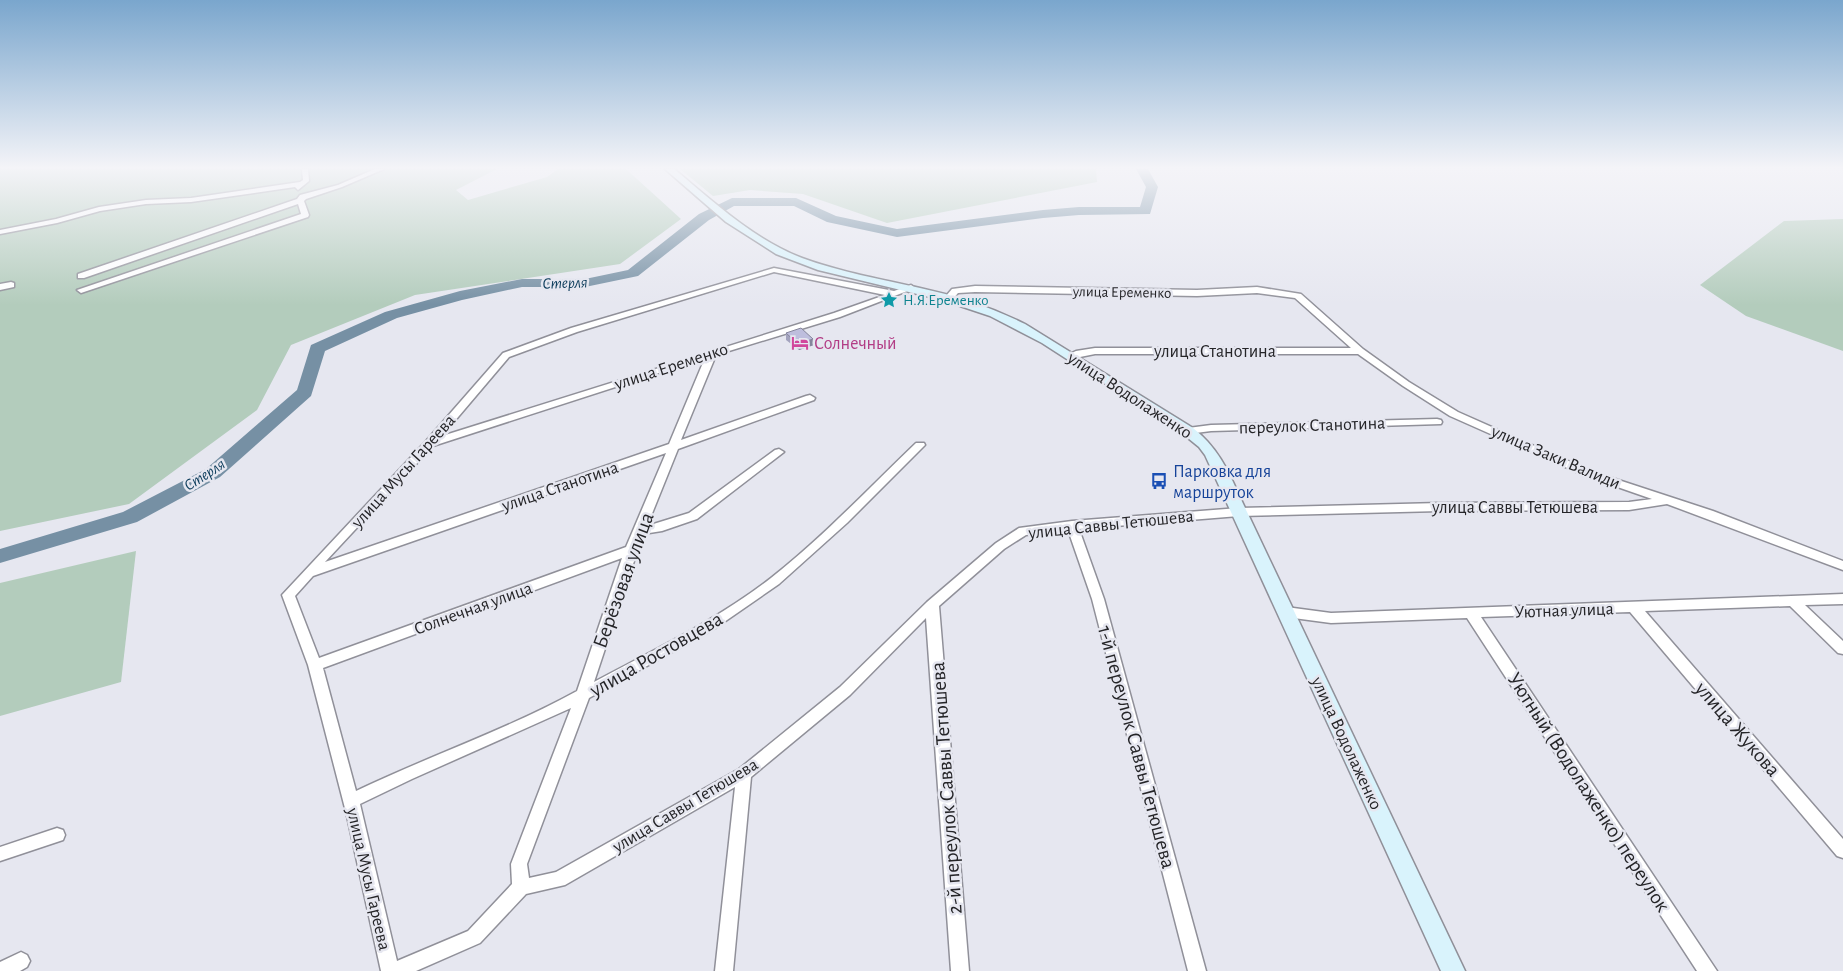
<svg xmlns="http://www.w3.org/2000/svg" width="1843" height="971" font-family="'Alegreya Sans',sans-serif">
  <style>
    .green { fill: #b3ccbc }
    .lines { fill: none; stroke-linecap: round; stroke-linejoin: round }
    .river { fill: #7690a4; fill-rule: evenodd }
    .street-casing { stroke: #909099; stroke-width: 3 }
    .secondary-casing { stroke: #909099; stroke-width: 3 }
    .street { fill: #fff; fill-rule: evenodd }
    .secondary { fill: #d9f3fc; fill-rule: evenodd }
    .wall { fill: #a3a3be }
    .shaded-wall { fill: #85859b }
    .building { fill: #bebedd; stroke: #85859b }
    .labels { text-anchor: middle; stroke-width: 5; stroke-linejoin: round; paint-order: stroke }
    .far-street-label { font-size: 15px; fill: #252528; stroke: #e6e7f0 }
    .far-culture-label { font-size: 15px; fill: #0d838f; stroke: #e6e7f0; text-anchor: start }
    .far-water-label { font-size: 16px; font-style: italic; fill: #0b3b5a; stroke: #e6e7f0 }
    .hotel-label { font-size: 18px; fill: #b23c85; stroke: #e6e7f0; text-anchor: start }
    .street-label { font-size: 18px; fill: #252528; stroke: #e6e7f0 }
    .transit-label { font-size: 18px; fill: #164399; stroke: #e6e7f0; text-anchor: start }
    .near-street-label { font-size: 21px; fill: #252528; stroke: #e6e7f0 }
  </style>
  <rect width="100%" height="100%" fill="#e6e7f0"/>
  <g class="green">
    <path d="M0,169H497L456,190L468,200L547,177L558,169H626L681,219L620,264L415,295L291,345L257,410L129,504L0,531Z"/>
    <path d="M680,169H1096L1097,182L887,223L803,194L750,190L713,196Z"/>
    <path d="M1843,219V351L1746,316L1700,285L1784,221Z"/>
    <path d="M136,551L121,682L0,716V583Z"/>
  </g>
  <g class="lines">
    <path class="river" d="M1136,169H1148L1158,187L1150,214L1079,215L1043,218L897,237L827,222L794,206H734L709,220L638,276L585,287H522L462,300L397,318L325,351L311,396L220,477L137,522L0,563V549L123,512L206,469L297,390L311,345L385,312L460,291L522,279H585L628,270L699,214L732,198H796L836,216L897,229L1043,210L1079,207H1140L1146,187Z"/>
    <g class="street-casing">
      <g id="street">
        <path d="M302,169H308L309,181L298,190L295,187L191,202L146,204L100,211L57,223L0,234V230L56,219L99,207L146,200L191,198L300,182L303,180Z"/>
        <path d="M375,169H384L342,187L306,199L304,201L309,215L308,217L84,292L81,293L77,290L301,214L298,204L84,278H78V274L297,199L300,195L338,185Z"/>
        <path d="M774,268L894,291L911,285L915,288L840,317L716,355L681,440L806,396L810,395L815,398L814,400L678,449L647,526L689,513L775,450L779,449L784,452L697,519L662,531L643,534L594,682C654,650 717,620 771,578C823,537 869,488 916,443H924L925,445L847,523L779,584L714,629L589,698L527,864L529,878L556,872L739,769L840,687L927,602L996,543L1019,528L1072,521L1239,508L1440,503L1629,502L1652,499L1583,475L1450,416L1403,386L1358,354H1095L1070,359L1065,356L1076,351L1095,348H1351L1295,298L1257,293L1197,296L975,292L958,293L952,300H946V296L952,289L975,286L1197,290L1257,287L1301,294L1363,349L1409,382L1458,412L1591,471L1713,511L1843,561V570L1667,504L1629,510L1440,511L1239,516L1079,529L1104,599L1206,971H1188L1092,599L1068,530L1026,535L1004,549L939,606L969,971H951L926,618L850,695L751,777L733,971H715L735,787L565,885L526,894L480,943L416,971H381L347,816L308,665L282,595L426,441L503,353L571,328ZM774,272L885,295L834,313L442,436L509,357L577,332ZM705,358L669,444L325,562L433,446ZM666,453L626,547L319,658L295,596L313,576ZM622,558L577,691C506,730 429,756 356,791L323,668ZM571,708L511,864L512,884L468,931L397,961L360,804L412,779Z"/>
        <path d="M11,282L14,283V287L0,290V284Z"/>
        <path d="M1437,419L1441,420L1442,422L1441,424L1211,431L1188,434L1183,431L1188,428L1211,425Z"/>
        <path d="M1843,594V604L1805,605L1843,641V654L1838,653L1790,606L1645,611L1843,839V858L1837,856L1630,612L1481,617L1717,971H1697L1467,618L1331,623L1286,617L1281,615L1279,612L1281,609L1286,607L1331,613Z"/>
        <path d="M57,828L63,830L65,835L63,840L0,861V847Z"/>
        <path d="M21,952L27,955L30,961L27,967L20,971H0V962Z"/>
      </g>
    </g>
    <g class="secondary-casing">
      <path id="secondary" d="M665,169H674C714,202 753,239 802,258C840,272 881,279 920,288C957,296 991,307 1025,324L1193,428C1223,452 1231,479 1247,512L1465,971H1441L1231,512L1205,455L1199,447L1183,434L1042,343L990,316L942,300L818,270L776,254L726,222Z"/>
    </g>
    <use href="#street" class="street"/>
    <use href="#secondary" class="secondary"/>
  </g>
  <path class="wall" d="M786,333L814,345L799,350L786,340Z"/>
  <path class="shaded-wall" d="M813,339L814,345L799,350L798,344Z"/>
  <path class="building" d="M801,328L813,339L798,344L786,333Z"/>
  <linearGradient id="sky" x2="0" y2="1"><stop stop-color="#7aa6cd"/><stop offset="0.55" stop-color="#f4f4f8"/><stop offset="1" stop-color="#f4f4f8" stop-opacity="0"/></linearGradient>
  <rect width="1843" height="305" fill="url(#sky)"/>
  <defs>
    <g id="sight-bare" transform="scale(1.35)"><path d="M0-6L1.8-2.2L6-1.7L2.9 1.2L3.7 5.4L0 3.3L-3.7 5.4L-2.9 1.2L-6-1.7L-1.8-2.2Z" fill="#0f9aa8" stroke="#e6e7f0" stroke-width="2.5" paint-order="stroke"/></g>
    <g id="hotel-bare" transform="scale(1.35)"><path d="M-6-4.5h1.5V1H6V5H4.5V3h-9V5H-6ZM-4 0a1.8 1.8 0 1 1 3.6 0ZM.5 0V-2.5h3Q6-2.5 6 0Z" fill="#d1479c" stroke="#e6e7f0" stroke-width="2.5" paint-order="stroke"/></g>
    <g id="bus-bare" transform="scale(1.35)"><path d="M-5-6H5V4H4V6H2V4H-2V6H-4V4H-5ZM-3.5-4V0h7V-4ZM-3.5 1.2v1.5H-2V1.2ZM2 1.2v1.5H3.5V1.2Z" fill="#1a4fb4" stroke="#e6e7f0" stroke-width="2.5" paint-order="stroke"/></g>
  </defs>
  <g fill-rule="evenodd">
    <use href="#sight-bare" x="889" y="300"/>
    <use href="#hotel-bare" x="800" y="343"/>
    <use href="#bus-bare" x="1159" y="481"/>
  </g>
  <g class="labels">
    <g class="far-street-label">
      <text transform="translate(1122 292) rotate(1)" y="5">улица Еременко</text>
    </g>
    <g class="far-culture-label">
      <text x="903" y="305">Н.Я.Еременко</text>
    </g>
    <g class="far-water-label">
      <text transform="translate(565 282) rotate(-2)" y="6">Стерля</text>
      <text transform="translate(204 474) rotate(-33)" y="6">Стерля</text>
    </g>
    <g class="hotel-label">
      <text x="814" y="349">Солнечный</text>
    </g>
    <g class="street-label">
      <text x="1215" y="357">улица Станотина</text>
      <text transform="translate(671 366) rotate(-18)" y="6">улица Еременко</text>
      <text transform="translate(1130 395) rotate(33)" y="6">улица Водолаженко</text>
      <text transform="translate(1312 425) rotate(-2)" y="6">переулок Станотина</text>
      <text transform="translate(1556 457) rotate(23)" y="6">улица Заки Валиди</text>
      <text transform="translate(403 471) rotate(-48)" y="6">улица Мусы Гареева</text>
      <text transform="translate(560 486) rotate(-19)" y="6">улица Станотина</text>
      <text x="1515" y="513">улица Саввы Тетюшева</text>
      <text transform="translate(1111 524) rotate(-6)" y="6">улица Саввы Тетюшева</text>
      <text transform="translate(473 608) rotate(-20)" y="6">Солнечная улица</text>
      <text transform="translate(1564 610) rotate(-2)" y="6">Уютная улица</text>
      <text transform="translate(1347 743) rotate(65)" y="6">улица Водолаженко</text>
      <text transform="translate(685 805) rotate(-31)" y="6">улица Саввы Тетюшева</text>
      <text transform="translate(369 879) rotate(77)" y="6">улица Мусы Гареева</text>
    </g>
    <g class="transit-label">
      <text x="1173" y="477">Парковка для<tspan x="1173" dy="21">маршруток</tspan></text>
    </g>
    <g class="near-street-label">
      <text transform="translate(623 580) rotate(-70)" y="7">Берёзовая улица</text>
      <text transform="translate(656 654) rotate(-30)" y="7">улица Ростовцева</text>
      <text transform="translate(1738 729) rotate(49)" y="7">улица Жукова</text>
      <text transform="translate(1137 747) rotate(75)" y="7">1-й переулок Саввы Тетюшева</text>
      <text transform="translate(946 788) rotate(-94)" y="7">2-й переулок Саввы Тетюшева</text>
      <text transform="translate(1589 792) rotate(57)" y="7">Уютный (Водолаженко) переулок</text>
    </g>
  </g>
</svg>
